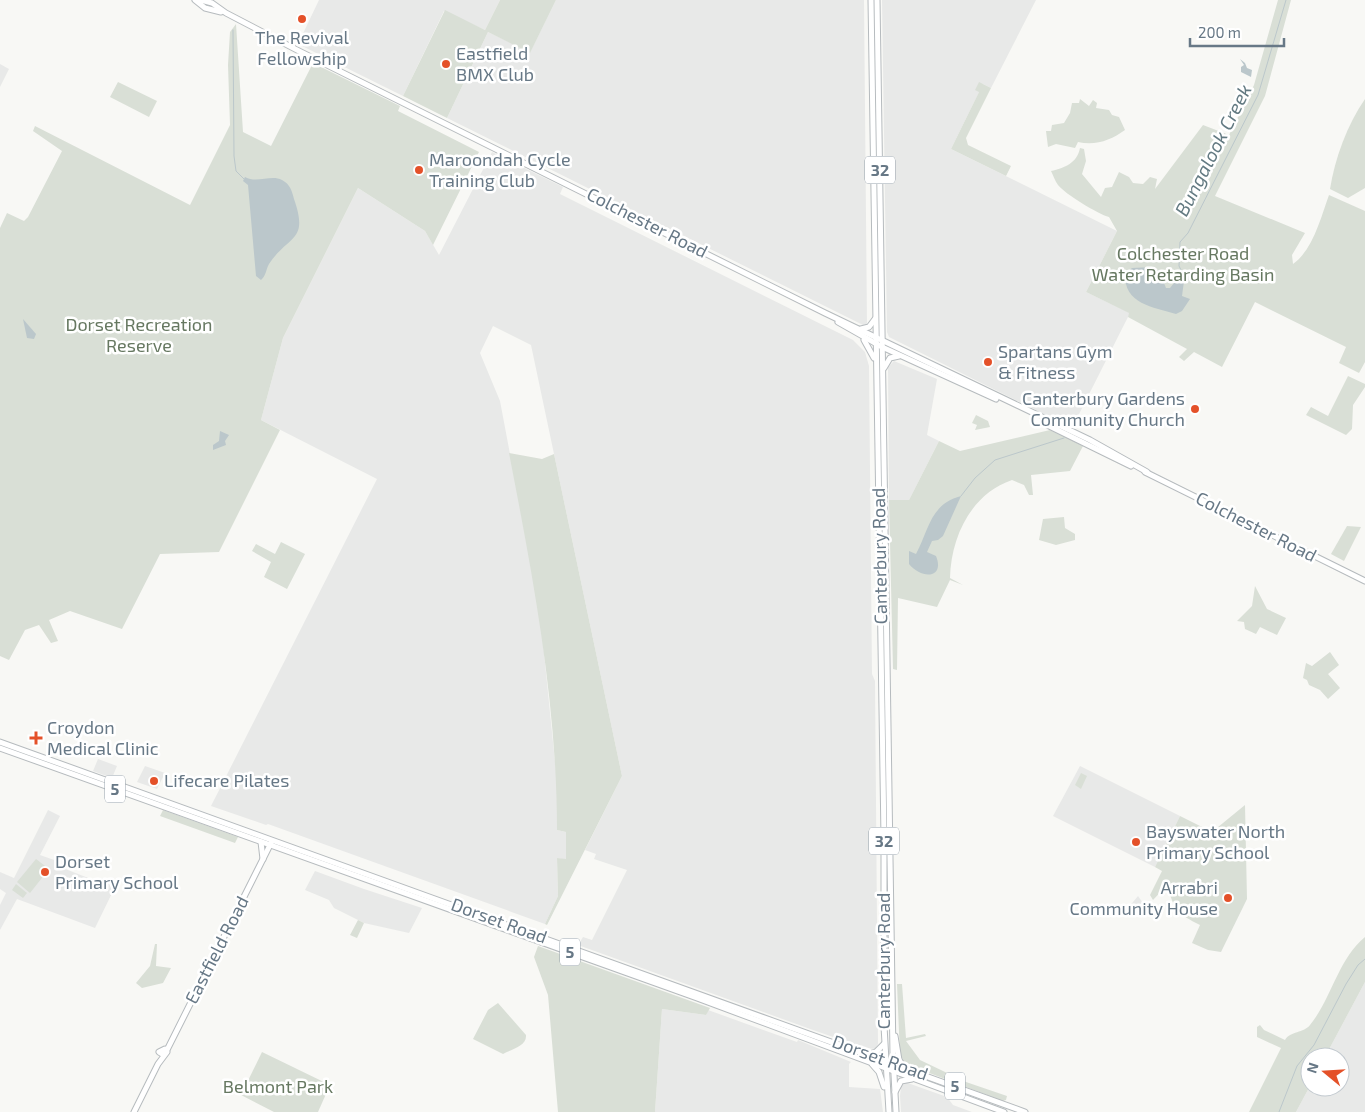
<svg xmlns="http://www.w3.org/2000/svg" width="1365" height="1112" font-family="'Exo 2',sans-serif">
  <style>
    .built { fill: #e8e9e8 }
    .green { fill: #d9dfd6 }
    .water { fill: #bbc7cb }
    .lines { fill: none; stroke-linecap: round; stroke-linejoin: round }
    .stream { stroke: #bbc7cb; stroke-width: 1 }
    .major-casing { stroke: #b6bbbe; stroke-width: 7 }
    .major { stroke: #fff; stroke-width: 5 }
    .poi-dot { fill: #e45129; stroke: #fff; stroke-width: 2 }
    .labels { text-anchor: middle; stroke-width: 5; stroke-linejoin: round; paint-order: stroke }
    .shield { fill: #fff; stroke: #95a0aa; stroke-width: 1 }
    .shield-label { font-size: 16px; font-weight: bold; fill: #677886 }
    .poi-label { font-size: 18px; fill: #677886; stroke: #fff; text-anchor: start }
    .street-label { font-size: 18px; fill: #677886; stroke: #fff }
    .park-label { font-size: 18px; fill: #667861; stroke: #fff }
    .water-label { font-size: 19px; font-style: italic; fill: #637a82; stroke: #fff }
  </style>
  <rect width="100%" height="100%" fill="#f8f8f5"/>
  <g class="built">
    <path d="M319,0H500L485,30L444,11L403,96L298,44Z"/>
    <path d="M556,0H864L867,324L863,325L447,118L488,32L530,52Z"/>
    <path d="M882,0H1036L991,88L983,84L951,149L1117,231L1086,292L1130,313L1072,428L889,337L887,332Z"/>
    <path d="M0,64L9,69L0,87Z"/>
    <path d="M492,152L563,187L560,194L853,340L865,352L869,366L872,674L875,681L878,1044L875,1049L865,1048L813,1030L578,945L583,937L592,940L627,870L594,859L596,854L585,850L622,776L531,345L493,326L480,353L500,401L540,613L557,782V830L566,832V860L557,858L558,896L545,924L268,824L266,825L211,806L377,479L261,420L283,338L358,188L425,231L439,255Z"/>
    <path d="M894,361L937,379L927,435L939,441L909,500H889L888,367Z"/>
    <path d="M98,759L117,766L112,778L93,771Z"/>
    <path d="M145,766L165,773L157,789L137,782Z"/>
    <path d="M1080,766L1180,816L1155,867L1053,816Z"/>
    <path d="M48,810L60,816L40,855L57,861L55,865L96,881L102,878L116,885L95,928L17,899L0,930V905L6,893L0,889V872L14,878Z"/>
    <path d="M315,871L364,889L422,908L409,933L364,923L334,908L329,900L305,890Z"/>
    <path d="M1138,896L1145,906L1137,913L1128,908Z"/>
    <path d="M1365,982V1112H1296L1310,1086L1340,1087V1057H1325Z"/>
    <path d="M662,1009L706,1015L708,1010L797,1042L798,1040L851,1062L849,1064V1087L880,1089L883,1112H655Z"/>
    <path d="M905,1082L947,1097L953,1105L972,1112H901L900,1096L901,1087Z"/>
  </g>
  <g class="green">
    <path d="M500,0H556L530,53L488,32L447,118L403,96L445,10L485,30Z"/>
    <path d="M1278,0H1291L1265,96L1215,196L1305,233L1292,255L1293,264C1313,250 1321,217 1329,195L1365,211V362L1359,373L1339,363L1346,347L1255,302L1222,367L1194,352L1184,361L1179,357L1187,349L1128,317L1129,313L1086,292L1117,231L1109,217C1098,214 1065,194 1058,185C1055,181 1053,175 1051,171C1065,168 1077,163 1080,148L1084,149L1086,161L1082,174L1101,197L1105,188L1112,187L1119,172L1129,177L1133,183L1143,184L1150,177L1157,179L1155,189L1203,125L1229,135L1254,85Z"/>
    <path d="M236,24L243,132L271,146L313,63L400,106L398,111L479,152L433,245L425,231L358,188L283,338L261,420L280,430L219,552L160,554L122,629L70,611L49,620L58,641L51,643L39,625L25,630L9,660L0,656V228L7,213L24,221L28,217L62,151L33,131L35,126L190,205L230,125L228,65L230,32Z"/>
    <path d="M118,82L157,101L149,117L110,97Z"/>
    <path d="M979,82L991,88L966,138L968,145L1011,166L1006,176L951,149L979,92L975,90Z"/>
    <path d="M1080,99L1089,106L1093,100L1097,103L1096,108L1109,110L1112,115L1119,117L1125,130C1111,140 1096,146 1078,142L1075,148L1056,144L1048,147L1046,131H1051L1052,125L1064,123L1070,113L1072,103H1079Z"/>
    <path d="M1365,99V188L1348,198L1330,189C1335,158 1347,125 1365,99Z"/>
    <path d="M1348,376L1365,384V387L1353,405L1352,429L1346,435L1306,415L1311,407L1328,416Z"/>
    <path d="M976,415L988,421L990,427L975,430L977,425L972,423Z"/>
    <path d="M1050,430L1083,446L1070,471L1031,475L1033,495H1029L1024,485L1012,480C971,494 951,537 950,578L963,585L950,580L937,607L898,598L897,670L893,669L889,500H909L939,441L960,451Z"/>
    <path d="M509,453L542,459L554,454L622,776L547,925L545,924L558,896L557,858L566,859V832L557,830C557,702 533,577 509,453Z"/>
    <path d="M1064,517L1065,528L1075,534V540L1056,545L1039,540L1043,519Z"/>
    <path d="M1347,526L1361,527L1344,561L1331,554Z"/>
    <path d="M281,542L305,554L287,589L264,577L271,562L252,551L256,544L275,554Z"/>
    <path d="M1255,586L1267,609L1286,618L1277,635L1260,627L1256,634L1245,629L1244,622L1237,621L1252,606Z"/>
    <path d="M1330,652L1339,665L1328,674L1340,688L1328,699L1320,690L1309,685L1307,680L1303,678L1306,663L1312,666Z"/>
    <path d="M1081,773L1087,776L1081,789L1075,785Z"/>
    <path d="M1245,805L1247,899L1221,952L1208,950L1192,943L1200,925C1178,914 1174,910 1167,885L1153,900L1150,895L1162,871L1155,867L1180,816L1212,832Z"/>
    <path d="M163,810L238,837L235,843L160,816Z"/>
    <path d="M36,859L49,869L30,893L17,882Z"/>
    <path d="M16,884L27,893L23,898L12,890Z"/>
    <path d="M358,920L364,923L357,938L350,935Z"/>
    <path d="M1365,937V982L1325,1057H1310V1086L1296,1112H1249L1281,1048L1257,1037V1027L1260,1025L1264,1030L1285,1040C1290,1031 1304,1033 1310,1025C1332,998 1338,959 1365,937Z"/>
    <path d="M155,944H157L156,966L171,968L163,983L142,988L136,983L150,966Z"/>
    <path d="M538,946L710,1008L706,1015L662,1009L655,1112H558L548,995L534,957Z"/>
    <path d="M897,984H902L906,1038L925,1034L926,1036L906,1041L920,1060L966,1082L1007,1096L1006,1100L1003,1101L903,1063L900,1056Z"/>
    <path d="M498,1003L526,1035C527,1046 512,1049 503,1054L473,1039L488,1010Z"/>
    <path d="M262,1052L330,1085L318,1112H274L241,1095Z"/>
  </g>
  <g class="water">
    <path d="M1240,59L1245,63L1247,68L1252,70L1251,77L1241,72V67L1244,65Z"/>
    <path d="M245,177C257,184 271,174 282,180C290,184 292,191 294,199C309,242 289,234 269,264C266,269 266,276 261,280L256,276L248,185L243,181Z"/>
    <path d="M1132,268C1144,267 1157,266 1166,276L1164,283L1166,288H1170L1174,283L1184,281L1182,296L1190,299L1182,311L1176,314C1153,307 1124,304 1125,274Z"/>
    <path d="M23,319L36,334L34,339L27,338Z"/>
    <path d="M220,431L229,435L225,441L226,445L213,450V445L219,441Z"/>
    <path d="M961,496L943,536L938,540L932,541L927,552L936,556C945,578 922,580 909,564V551L916,554C929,530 930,504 961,496Z"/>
  </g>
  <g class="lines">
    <g class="stream">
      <path d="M233,30L234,156L236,171L244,179"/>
      <path d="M1184,281V276L1179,266L1180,242L1188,233L1258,95L1286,0"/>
      <path d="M961,496L975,478L995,460L1064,438"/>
      <path d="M1279,1112L1297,1066L1314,1045L1346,984L1358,965L1365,959"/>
    </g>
    <g class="major-casing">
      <g id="major">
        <path d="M195,0L205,8L221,12"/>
        <path d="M201,0L212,3L226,13L299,51L825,313L1090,440L1147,472"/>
        <path d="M871,0L884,838V1026L889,1112"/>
        <path d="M877,0L893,1056L896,1112"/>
        <path d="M838,322L882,347L996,399"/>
        <path d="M861,329L869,327L875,319"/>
        <path d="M864,340L874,358"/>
        <path d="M884,368L890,358L899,356"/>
        <path d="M1035,419L1131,466"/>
        <path d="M1145,472L1365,581"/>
        <path d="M0,742L1025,1112"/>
        <path d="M0,748L697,998L1004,1112"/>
        <path d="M261,842L263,859"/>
        <path d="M895,1036L899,1060L903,1066"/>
        <path d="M167,1050L271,843"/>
        <path d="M869,1054L876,1052L884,1044"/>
        <path d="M872,1064L879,1072L884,1087"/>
        <path d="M895,1092L901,1081L912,1079"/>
        <path d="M134,1112L158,1064L167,1052L165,1049L159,1052L164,1055"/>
      </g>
    </g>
    <use href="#major" class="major"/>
  </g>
  <g class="poi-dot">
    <circle cx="302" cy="19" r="5"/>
    <circle cx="446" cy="64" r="5"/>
    <circle cx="419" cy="170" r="5"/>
    <circle cx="988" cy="362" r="5"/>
    <circle cx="1195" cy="409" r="5"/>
    <path d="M33.5 730.5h5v5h5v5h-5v5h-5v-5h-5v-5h5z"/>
    <circle cx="154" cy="781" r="5"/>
    <circle cx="1136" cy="842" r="5"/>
    <circle cx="45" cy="872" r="5"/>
    <circle cx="1228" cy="898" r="5"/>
  </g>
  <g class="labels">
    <g class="shield">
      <rect x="865" y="156.5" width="30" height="27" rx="4"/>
      <rect x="105" y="775.5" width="20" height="27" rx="4"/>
      <rect x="869" y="827.5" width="30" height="27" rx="4"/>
      <rect x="560" y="938.5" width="20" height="27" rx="4"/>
      <rect x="945" y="1072.5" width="20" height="27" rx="4"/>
    </g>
    <g class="shield-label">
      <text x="880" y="176">32</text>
      <text x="115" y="795">5</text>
      <text x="884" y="847">32</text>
      <text x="570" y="958">5</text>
      <text x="955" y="1092">5</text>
    </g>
    <g class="poi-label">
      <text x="302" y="44" text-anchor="middle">The Revival<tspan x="302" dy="21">Fellowship</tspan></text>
      <text x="456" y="60">Eastfield<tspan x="456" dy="21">BMX Club</tspan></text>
      <text x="429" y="166">Maroondah Cycle<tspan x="429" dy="21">Training Club</tspan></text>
      <text x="998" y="358">Spartans Gym<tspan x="998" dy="21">&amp; Fitness</tspan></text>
      <text x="1185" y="405" text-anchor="end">Canterbury Gardens<tspan x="1185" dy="21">Community Church</tspan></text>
      <text x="47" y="734">Croydon<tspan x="47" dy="21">Medical Clinic</tspan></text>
      <text x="164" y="787">Lifecare Pilates</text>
      <text x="1146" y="838">Bayswater North<tspan x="1146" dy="21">Primary School</tspan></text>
      <text x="55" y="868">Dorset<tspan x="55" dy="21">Primary School</tspan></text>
      <text x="1218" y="894" text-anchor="end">Arrabri<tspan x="1218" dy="21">Community House</tspan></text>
    </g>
    <g class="street-label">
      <text transform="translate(647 223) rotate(27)" y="6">Colchester Road</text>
      <text transform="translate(1256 527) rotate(27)" y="6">Colchester Road</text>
      <text transform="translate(880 556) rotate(-91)" y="6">Canterbury Road</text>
      <text transform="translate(499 921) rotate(20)" y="6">Dorset Road</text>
      <text transform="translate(217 950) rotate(-63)" y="6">Eastfield Road</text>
      <text transform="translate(884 961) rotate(-90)" y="6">Canterbury Road</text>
      <text transform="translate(880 1058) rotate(20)" y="6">Dorset Road</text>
    </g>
    <g class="park-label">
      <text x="1183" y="260">Colchester Road<tspan x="1183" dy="21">Water Retarding Basin</tspan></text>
      <text x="139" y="331">Dorset Recreation<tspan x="139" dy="21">Reserve</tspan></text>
      <text x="278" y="1093">Belmont Park</text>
    </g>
    <g class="water-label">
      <text transform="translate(1213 150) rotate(-63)" y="7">Bungalook Creek</text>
    </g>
  </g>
  <g transform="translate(1325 1072) rotate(288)"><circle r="24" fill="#ffffff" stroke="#c2c9cf"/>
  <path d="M0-4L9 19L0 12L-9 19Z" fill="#e45129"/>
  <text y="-8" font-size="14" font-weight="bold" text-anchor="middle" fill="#677886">N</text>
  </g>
  <path d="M1190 38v8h94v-8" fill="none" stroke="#677886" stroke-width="2.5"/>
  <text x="1198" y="38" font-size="15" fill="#677886" stroke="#ffffff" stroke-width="4" paint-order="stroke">200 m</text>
</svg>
